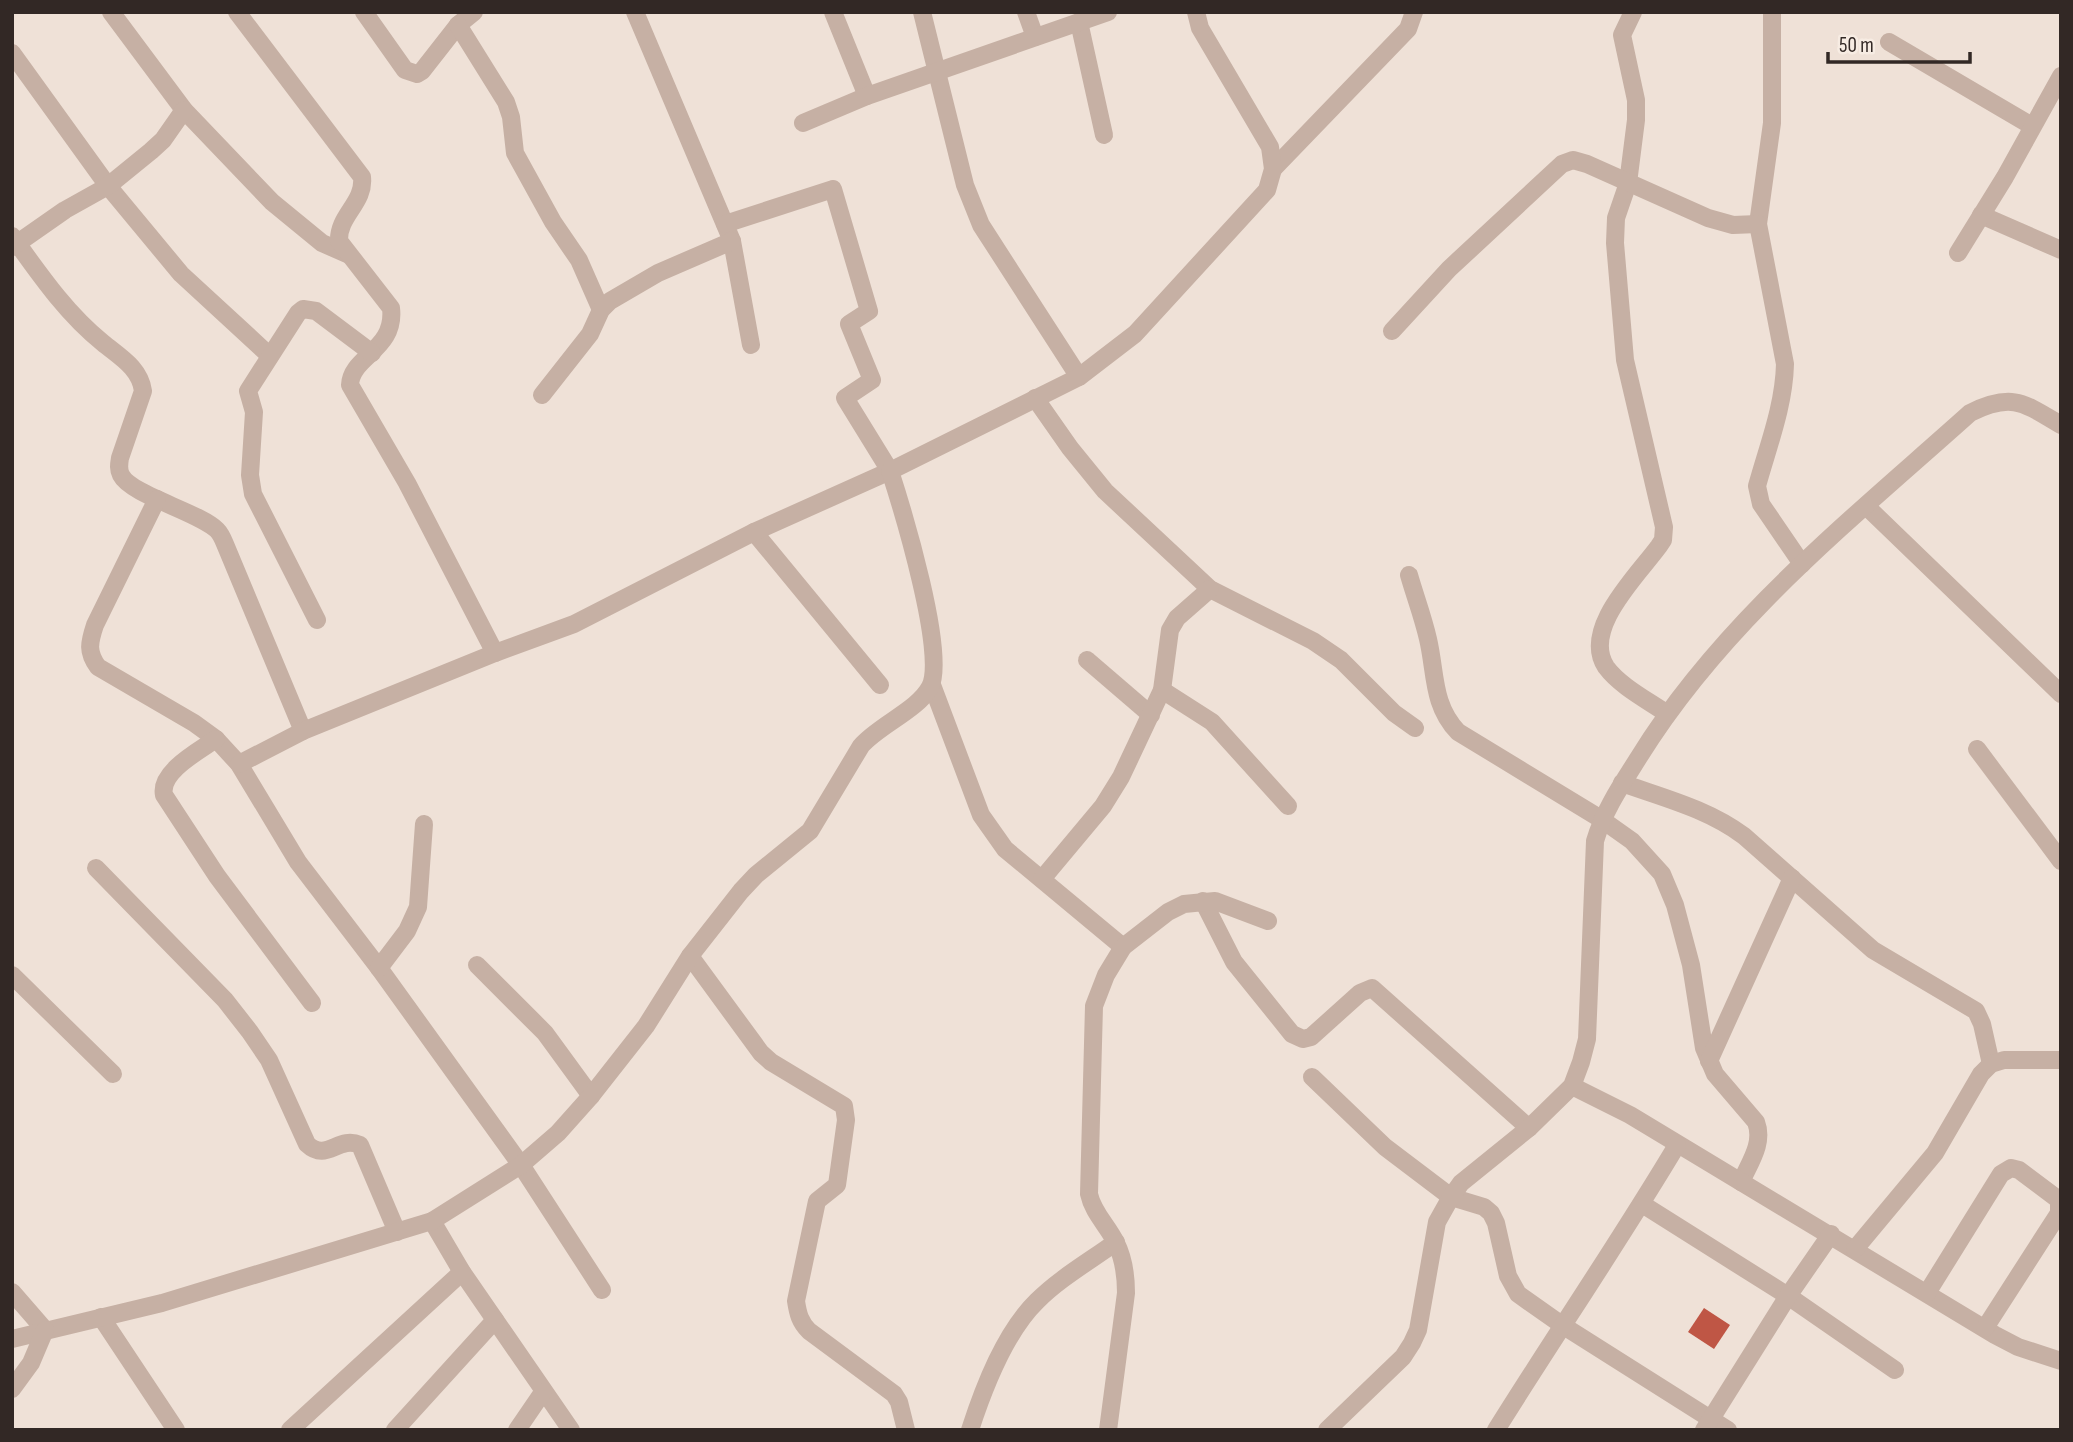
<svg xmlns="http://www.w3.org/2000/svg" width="2073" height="1442" font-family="'Sofia Sans Condensed',sans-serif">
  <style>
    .building { fill: #bf5645 }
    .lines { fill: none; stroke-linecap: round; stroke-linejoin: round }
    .street { stroke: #c6b0a4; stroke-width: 18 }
  </style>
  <rect width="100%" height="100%" fill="#efe1d7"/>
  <path class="building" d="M1704,1308L1730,1325L1714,1349L1688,1332Z"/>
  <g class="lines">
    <g class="street">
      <path d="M111,12L184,110L272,202L322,243L347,254"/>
      <path d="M237,12L362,177C365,203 338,215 339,241L391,308C396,350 351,356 350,385L407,483L495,653"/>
      <path d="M364,12L405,70L417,74L422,71L458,25L474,12"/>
      <path d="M635,12L732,241L751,345"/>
      <path d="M833,12L867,96"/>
      <path d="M922,12L965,185L981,225L1079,377"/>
      <path d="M1026,12L1035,37"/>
      <path d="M1633,12L1622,35L1636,100V120L1628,183L1616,218L1615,243L1625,360L1664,527L1663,540L1659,546C1638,575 1581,629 1606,667C1620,686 1647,700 1666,713"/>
      <path d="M1772,12V123L1758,224L1785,364C1784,406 1768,446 1757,486L1761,504L1802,564"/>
      <path d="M1079,22L1104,135"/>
      <path d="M458,25L506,102L511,117L515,153L553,222L579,260L601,310"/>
      <path d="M1889,42L2032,126"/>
      <path d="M12,53L108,186L181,274L270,356"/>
      <path d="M803,123L867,96L1108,12"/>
      <path d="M1273,169L1408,29L1414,12"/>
      <path d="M1981,215L2061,250"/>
      <path d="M12,236C40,275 66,313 103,343C120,357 140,368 143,391L120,458C119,464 118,469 121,475C131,495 199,512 217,530C220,533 223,539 225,544L303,731"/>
      <path d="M12,247L65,210L108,186L151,151L163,140L184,110"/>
      <path d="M1958,253L2005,177L2061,76"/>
      <path d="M1392,331L1449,269L1562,164L1573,160L1587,164L1708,218L1733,225L1758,224"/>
      <path d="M542,395L590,334L601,310L610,301L658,273L732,241"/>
      <path d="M1035,398L1070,448L1105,491L1210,589L1313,641L1341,660L1394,713L1415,728"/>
      <path d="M157,499L95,625C89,643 87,652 98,667L194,723L216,739L239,764L298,862L379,968L521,1165L602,1290"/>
      <path d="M1866,506L2061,694"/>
      <path d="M754,532L880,685"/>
      <path d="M1409,575C1415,596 1423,617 1428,639C1436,673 1432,705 1458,732L1601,819L1632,841L1662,874L1675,905L1691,965L1704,1048L1715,1074L1756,1122C1764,1143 1750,1162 1741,1182"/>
      <path d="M317,620L253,494L250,475L254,412L248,391L298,313L303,309L316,311L372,353"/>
      <path d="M1087,660L1151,715"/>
      <path d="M932,685L981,815L1005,849L1123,947"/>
      <path d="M1162,690L1212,722L1288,806"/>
      <path d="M216,739C199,751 159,772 164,795L217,876L312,1003"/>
      <path d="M1977,749L2061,861"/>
      <path d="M239,764L303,731L495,653L574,624L754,532L890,471L845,398L872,380L849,324L869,311L833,189L725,224"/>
      <path d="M1622,783C1664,798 1708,809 1744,836L1873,950L1976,1011L1982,1024L1991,1064"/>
      <path d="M96,868L225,1000L250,1032L269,1060L307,1144C327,1163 338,1135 360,1145L397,1232"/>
      <path d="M1042,879L1103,806L1121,777L1162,690L1170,630L1177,618L1210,589"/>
      <path d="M1203,901L1234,962L1292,1034L1303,1039L1311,1037L1360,993L1372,988L1529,1128"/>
      <path d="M690,956L761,1053L771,1062L844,1106L846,1120L837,1185L817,1201L796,1301C798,1314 800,1322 809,1331L894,1394L899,1402L906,1430"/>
      <path d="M477,965L545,1033L591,1096"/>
      <path d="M379,968L407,931L418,907L424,824"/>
      <path d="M12,975L113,1074"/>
      <path d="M1709,1061L1792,878"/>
      <path d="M1312,1077L1385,1147L1451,1197L1484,1207L1491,1213L1496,1223L1508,1276L1518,1294L1562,1325L1728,1430"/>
      <path d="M1572,1086L1630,1115L1995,1335L2018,1347L2061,1361"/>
      <path d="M1642,1204L1788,1296L1895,1370"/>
      <path d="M432,1221L462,1272L571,1430"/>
      <path d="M1855,1249L1935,1153L1981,1074L1991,1064L2004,1060H2061"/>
      <path d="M12,1292L45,1330"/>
      <path d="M1927,1293L2001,1174L2011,1168L2019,1170L2059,1200V1213L1985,1328"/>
      <path d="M101,1317L176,1430"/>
      <path d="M12,1339L162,1303L432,1221L521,1165L558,1133L591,1096L646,1026L690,956L741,891L756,875L810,831L861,746C879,725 918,710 930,687C947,655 902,508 890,471L1079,377L1135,334L1267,190L1273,169L1270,147L1200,28L1196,12"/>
      <path d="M12,1389L31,1363L45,1330"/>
      <path d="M290,1430L462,1272"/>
      <path d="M395,1430L495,1320"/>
      <path d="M517,1430L543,1392"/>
      <path d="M970,1430C984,1387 1005,1332 1037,1301C1060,1278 1090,1261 1116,1242"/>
      <path d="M1108,1430L1126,1293C1126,1275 1124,1259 1116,1243C1108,1226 1093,1213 1089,1194L1094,1006L1106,975L1123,947L1168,912L1184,904L1215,901L1268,921"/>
      <path d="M1327,1430L1403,1357L1412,1343L1418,1330L1437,1222L1451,1197L1461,1183L1529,1128L1572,1086L1581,1062L1587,1039L1595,841C1604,810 1622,784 1639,757C1723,621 1853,518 1970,413C2012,392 2024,403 2061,425"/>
      <path d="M1496,1430C1556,1334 1619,1242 1677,1145"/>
      <path d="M1704,1430L1788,1296L1831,1234"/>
    </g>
  </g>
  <rect width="2073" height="1442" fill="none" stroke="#322825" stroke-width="28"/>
  <path d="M1828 52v10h142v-10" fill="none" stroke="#322825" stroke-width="3.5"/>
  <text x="1839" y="52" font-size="21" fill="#322825" stroke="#f7ece3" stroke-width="5" paint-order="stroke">50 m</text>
</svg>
